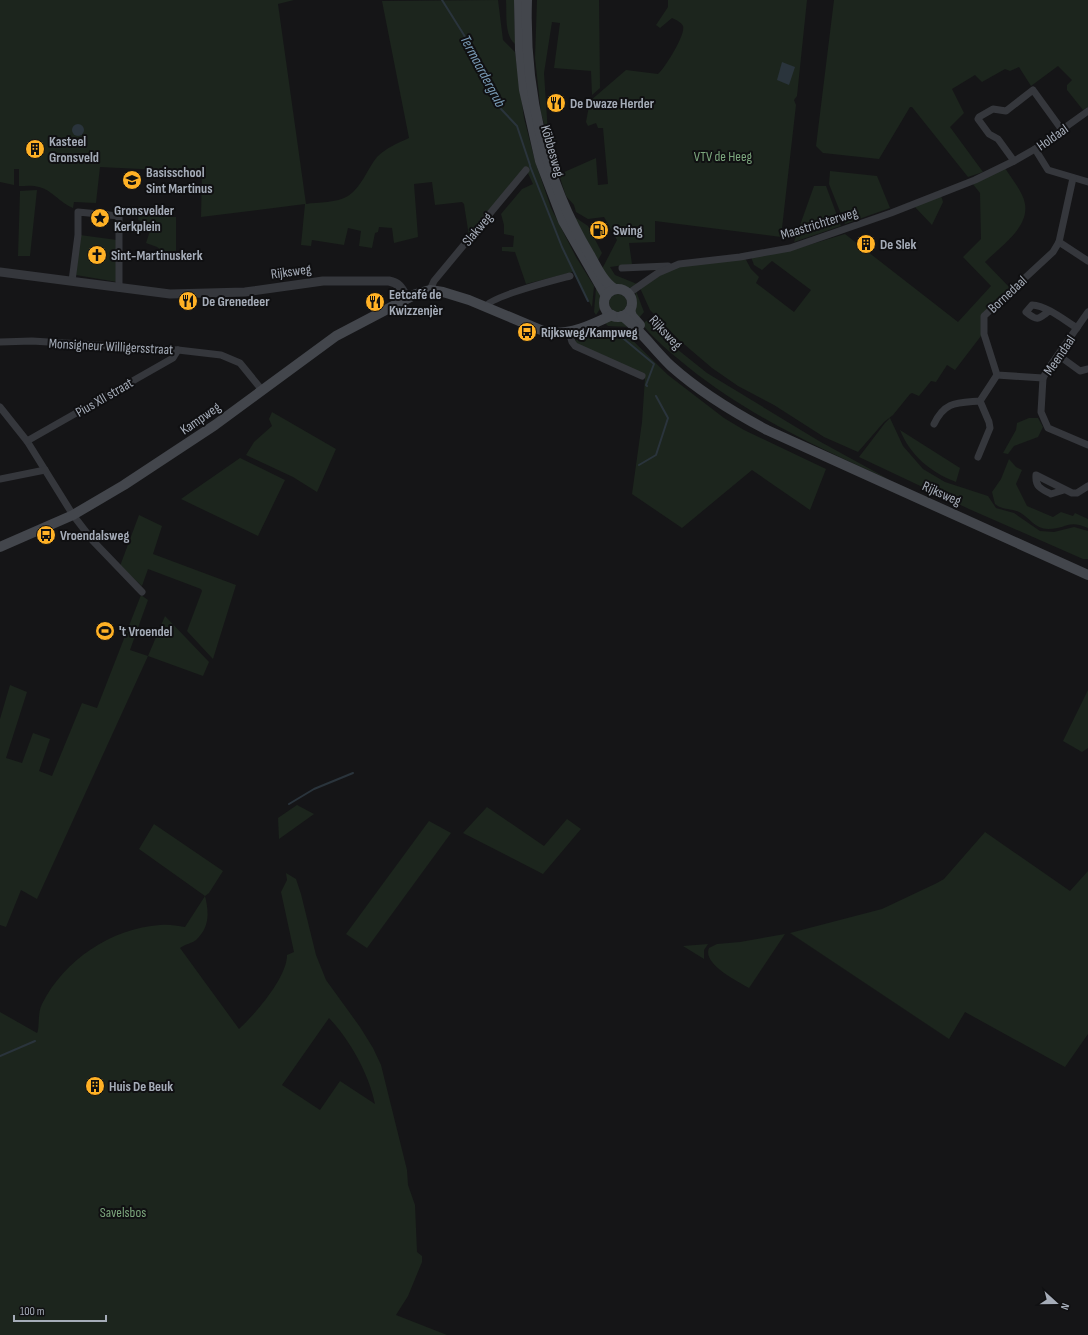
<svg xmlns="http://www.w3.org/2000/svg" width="1088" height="1335" font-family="'Sofia Sans Condensed',sans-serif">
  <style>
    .green { fill: #1c251d; fill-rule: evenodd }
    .water { fill: #2a343c }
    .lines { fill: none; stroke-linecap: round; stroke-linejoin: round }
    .stream { stroke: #2a343c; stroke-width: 2 }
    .minor { stroke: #35373c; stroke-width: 7 }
    .tertiary { stroke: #35373c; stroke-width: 9 }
    .secondary { stroke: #43464c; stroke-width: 10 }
    .labels { text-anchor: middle; stroke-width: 4; stroke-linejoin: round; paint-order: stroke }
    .poi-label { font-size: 14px; font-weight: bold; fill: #a5acb8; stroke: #101012; text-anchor: start }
    .street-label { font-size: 14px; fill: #a5acb8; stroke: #101012 }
    .park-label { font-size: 14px; fill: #7ba57c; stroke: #101012 }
    .water-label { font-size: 15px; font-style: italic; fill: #799bb6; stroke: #101012 }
  </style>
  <rect width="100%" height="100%" fill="#151517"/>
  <g class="green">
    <path d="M0,0H294L278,4L306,204C318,202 337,203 348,196C362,187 367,169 377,157C386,148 398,143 409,138L382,1L498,0L503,40L515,52L524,118L535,161L551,208L576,257L594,286L592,307L573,272L526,284L515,252L502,251V247H513L514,236L504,234V225L501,214L522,189L533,184L525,167L469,236L464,204L462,202L435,205L432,182L414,184L418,237L394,243L392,228L379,227L378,232L375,233L372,248L359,246L361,231L348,228L344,245L312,240L311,246L301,245L305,204L201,217L202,172L100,167L96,203L74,202L73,208C60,203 52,190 39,187C33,185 25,186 19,186V169H14V185L0,182Z"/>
    <path d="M506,0H514L515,44C504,35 507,14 506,0Z"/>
    <path d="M537,0H599L600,88L592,95L591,71L554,68L560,23L552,22L544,73L548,133L547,134L541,113L535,58Z"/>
    <path d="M668,0H807L797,96L794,100L796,105L781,237L655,221V242L629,243L632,264L610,267L615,275L637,284L628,289L615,286L602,269L617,240L604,217L588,219L576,212L574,205L566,196L548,141L555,138L556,142L552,144L562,173L596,158L598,185L608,184L603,128H598L596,123L588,126L586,122L590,101L626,70L658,74C665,68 686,34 683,26C681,22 676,20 672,18L660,28L656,25L668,7Z"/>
    <path d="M834,0H1088V107L1083,110L1067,90V85L1072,80L1058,66L1031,86L1019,67L1010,71L1005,69L982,82L975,75L952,89L964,113L950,127L983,172L968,177L912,107H910L879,159L823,153L816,146Z"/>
    <path d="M1005,168C1012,179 1023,192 1025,204C1029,228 1000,247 985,262L1010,288L984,313V332L955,370L947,365L936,382L931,381L919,396L912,393L910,394L893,415L884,422L858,452L824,437L774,405L738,386L712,368L678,339L650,310L640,288L671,269L687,265L745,258L751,269L759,277L756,283L794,312L811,290L772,261L762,270L754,265L751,257L802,247L845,234L958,322L991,286L963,257L981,239L980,193L972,183Z"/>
    <path d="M830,171L877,176L890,208L845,224L829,184Z"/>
    <path d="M814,186H826L841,226L794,242Z"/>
    <path d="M37,190L30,256H18L20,191Z"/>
    <path d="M941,195L943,202L932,225L914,206Z"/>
    <path d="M140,208L156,209L168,217H176V261L157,247L146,243L152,225L138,220Z"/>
    <path d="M573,216L588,226L602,253L598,260Z"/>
    <path d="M80,235L117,240V282L76,275Z"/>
    <path d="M596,288L603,294L602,306L596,315L594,312Z"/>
    <path d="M636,291L644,312L638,319L633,310Z"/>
    <circle cx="618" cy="303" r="9"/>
    <path d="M612,319H620L628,327L608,326L604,322Z"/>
    <path d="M649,319L677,349L707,373L819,441L890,480C819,448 749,416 688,367C672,354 655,340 642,324Z"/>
    <path d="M601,330L625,333L668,375L724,418L744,430L826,469L810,510L752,470L682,528L632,494L642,422L645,378L644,374L578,345L573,341L581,339Z"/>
    <path d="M272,412L336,449L317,492L293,477L246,455L254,442L272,426L269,419Z"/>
    <path d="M890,418L903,446L923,469L945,482L988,496L996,508L1014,513L1040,531L1054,532L1074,527L1088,531V559H1083L969,509L859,457L885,423Z"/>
    <path d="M1029,418H1038L1043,427L1038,437L1014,446L1008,454L1003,453L1016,430L1017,423Z"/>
    <path d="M900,430L960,468L956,482C930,472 910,455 900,430Z"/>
    <path d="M240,458L285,480L258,536L181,499Z"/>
    <path d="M1009,459L1016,467L1022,470L1016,484L1027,506L1053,517L1061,512L1073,516L1075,513L1088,519V528C1067,519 1067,529 1048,529C1035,529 1029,517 1019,512C1010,508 1002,510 995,504L992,492L1001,479Z"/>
    <path d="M139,515L162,526L153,554L236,585L213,659L187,631L202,591L201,589L148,569L142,586L120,566Z"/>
    <path d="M141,595L148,600L130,650L148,656L165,616L209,662L203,676L148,656L37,899L21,890L6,927L0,925V719L10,685L27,692L6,758L22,763L33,733L50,739L39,771L52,776L82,703L97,708Z"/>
    <path d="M1088,690V748L1082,752L1063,741Z"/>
    <path d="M297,805L314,814L279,839L278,818Z"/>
    <path d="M487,807L544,846L567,819L581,829L543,874L463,833Z"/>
    <path d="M429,821L451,833L367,948L346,934Z"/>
    <path d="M154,824L223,871L209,893L205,896C209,912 210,927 196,940C193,943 185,944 180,948L239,1029C255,1014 287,978 287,955L294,952L281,892L287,880L286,873L296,879L301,894L316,955L326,980L360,1027L373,1048L381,1065L407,1170L408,1185L415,1205L417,1252L422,1256V1262L408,1296L396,1315L447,1335H0V1012L37,1033C40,1028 37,1014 42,1004C64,960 112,928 160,925C169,924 177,926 185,927L205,896L139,849ZM329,1018C350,1040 369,1074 375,1104L340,1081L320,1110L282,1085Z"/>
    <path d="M985,832L1070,891L1088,871V1034L1065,1067L965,1012L949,1039L790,933L882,909L937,883L944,879Z"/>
    <path d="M785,934L749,988C737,981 702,964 709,948L717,944L740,942Z"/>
    <path d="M708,944L704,950V959L683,946Z"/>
  </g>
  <g class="water">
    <path d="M782,62L795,67L789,85L777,80Z"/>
    <circle cx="78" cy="130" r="6"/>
  </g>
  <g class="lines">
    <g class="stream">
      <path d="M442,0L464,35L501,109L517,126L530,165"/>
      <path d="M530,166L562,247L588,301"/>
      <path d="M618,334L654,364L646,385L647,386"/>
      <path d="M639,465L656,455L668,418L656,396"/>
      <path d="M289,804L314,789L353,773"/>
      <path d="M0,1056L35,1041"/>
    </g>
    <g class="minor">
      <path d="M1035,149L1048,170L1088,182"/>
      <path d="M1014,161L998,139L989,134L978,119L979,117L993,109L1006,111L1033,90L1062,130"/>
      <path d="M1059,242L1088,261"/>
      <path d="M622,268L668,266"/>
      <path d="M72,281L78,235V212L119,216V288"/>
      <path d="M430,290L434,281L526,170"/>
      <path d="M629,293L658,273L679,264L740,257L790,248L891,213L975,180L1014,161L1035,149L1088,111"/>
      <path d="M485,307C491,296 555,280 570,276"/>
      <path d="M1049,311C1038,320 1037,321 1026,312L1032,305C1047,306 1064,320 1077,328"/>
      <path d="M1088,312L1048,369L1043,378L1041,412L1048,428L1088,445"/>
      <path d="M569,332L572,342L575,346L642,376"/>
      <path d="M0,342L32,341L178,350L221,355L240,363L262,390"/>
      <path d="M1058,355L1080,371L1088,369"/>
      <path d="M1043,378L997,375L984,334V316L1053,252L1059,242L1073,178"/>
      <path d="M0,407L27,441L73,515L93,541L142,592"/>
      <path d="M934,424C945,401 957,403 980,401L997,375"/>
      <path d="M27,441L173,358L178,350"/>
      <path d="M978,457L990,428L989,422L980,401"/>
      <path d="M0,479L45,470"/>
      <path d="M1064,490L1051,494C1041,489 1035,487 1036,475L1072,493H1077L1088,486"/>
    </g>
    <path class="tertiary" d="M0,272L170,294L245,292L323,281H389C400,283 402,289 407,298"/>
    <g class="secondary">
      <path d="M519,0L520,50L524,90L540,161L563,221L606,296"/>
      <path d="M527,0C524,89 544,179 590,255C596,266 604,283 615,289"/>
      <circle cx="618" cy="303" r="14"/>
      <path d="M630,310L632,316L640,325"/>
      <path d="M622,316C636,325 657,353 671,366C700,392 733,412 767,430L1088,575"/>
      <path d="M0,547L73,515L124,485L215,425L336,336L416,294L430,290L443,292L469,300L548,333C573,334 591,325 612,315"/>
    </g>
  </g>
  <defs>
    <g id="restaurant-disc" transform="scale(1)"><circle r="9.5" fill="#ffb125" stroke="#101012"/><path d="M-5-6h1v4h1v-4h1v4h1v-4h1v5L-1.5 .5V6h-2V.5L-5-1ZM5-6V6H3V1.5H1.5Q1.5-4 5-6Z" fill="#111"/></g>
    <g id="building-disc" transform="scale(1)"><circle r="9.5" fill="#ffb125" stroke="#101012"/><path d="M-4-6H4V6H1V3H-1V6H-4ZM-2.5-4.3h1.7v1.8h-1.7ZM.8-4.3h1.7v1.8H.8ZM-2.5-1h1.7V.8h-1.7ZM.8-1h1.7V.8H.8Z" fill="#111"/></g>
    <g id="school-disc" transform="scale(1)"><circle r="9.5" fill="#ffb125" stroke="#101012"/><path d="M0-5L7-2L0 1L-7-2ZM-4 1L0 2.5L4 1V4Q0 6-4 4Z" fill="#111"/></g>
    <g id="sight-disc" transform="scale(1)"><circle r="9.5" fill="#ffb125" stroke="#101012"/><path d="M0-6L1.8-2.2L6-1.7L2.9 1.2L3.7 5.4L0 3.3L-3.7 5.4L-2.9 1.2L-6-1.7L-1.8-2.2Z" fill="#111"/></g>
    <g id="fuel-disc" transform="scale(1)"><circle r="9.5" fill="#ffb125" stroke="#101012"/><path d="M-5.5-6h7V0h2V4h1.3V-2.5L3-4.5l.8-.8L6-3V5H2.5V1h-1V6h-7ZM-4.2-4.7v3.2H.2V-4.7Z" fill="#111"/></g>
    <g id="church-disc" transform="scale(1)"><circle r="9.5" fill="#ffb125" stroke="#101012"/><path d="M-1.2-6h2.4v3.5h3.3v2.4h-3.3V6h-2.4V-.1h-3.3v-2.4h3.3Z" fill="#111"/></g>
    <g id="bus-disc" transform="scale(1)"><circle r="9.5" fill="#ffb125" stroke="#101012"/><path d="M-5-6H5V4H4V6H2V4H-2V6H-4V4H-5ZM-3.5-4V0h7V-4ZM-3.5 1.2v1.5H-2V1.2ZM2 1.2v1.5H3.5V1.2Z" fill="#111"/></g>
    <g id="stadium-disc" transform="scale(1)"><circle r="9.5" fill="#ffb125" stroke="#101012"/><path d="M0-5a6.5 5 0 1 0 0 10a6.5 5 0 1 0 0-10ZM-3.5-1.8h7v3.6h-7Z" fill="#111"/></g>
  </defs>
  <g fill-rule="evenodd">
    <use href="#restaurant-disc" x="556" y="103"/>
    <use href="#building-disc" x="35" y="149"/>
    <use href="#school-disc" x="132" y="180"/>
    <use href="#sight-disc" x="100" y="218"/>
    <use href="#fuel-disc" x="599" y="230"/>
    <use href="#building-disc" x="866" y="244"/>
    <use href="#church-disc" x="97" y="255"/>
    <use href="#restaurant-disc" x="188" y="301"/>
    <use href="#restaurant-disc" x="375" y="302"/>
    <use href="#bus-disc" x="527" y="332"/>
    <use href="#bus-disc" x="46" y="535"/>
    <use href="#stadium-disc" x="105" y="631"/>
    <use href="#building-disc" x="95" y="1086"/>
  </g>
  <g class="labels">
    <g class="poi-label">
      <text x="570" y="108">De Dwaze Herder</text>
      <text x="49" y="146">Kasteel<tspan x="49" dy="16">Gronsveld</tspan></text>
      <text x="146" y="177">Basisschool<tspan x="146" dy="16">Sint Martinus</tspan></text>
      <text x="114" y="215">Gronsvelder<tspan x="114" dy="16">Kerkplein</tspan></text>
      <text x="613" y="235">Swing</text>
      <text x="880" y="249">De Slek</text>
      <text x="111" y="260">Sint-Martinuskerk</text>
      <text x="389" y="299">Eetcafé de<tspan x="389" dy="16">Kwizzenjèr</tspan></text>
      <text x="202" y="306">De Grenedeer</text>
      <text x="541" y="337">Rijksweg/Kampweg</text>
      <text x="60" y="540">Vroendalsweg</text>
      <text x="119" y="636">'t Vroendel</text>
      <text x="109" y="1091">Huis De Beuk</text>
    </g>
    <g class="street-label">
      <text transform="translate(1052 137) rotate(-35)" y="5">Holdaal</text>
      <text transform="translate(553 151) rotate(74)" y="5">Köbbesweg</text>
      <text transform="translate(819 223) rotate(-17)" y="5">Maastrichterweg</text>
      <text transform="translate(477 229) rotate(-50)" y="5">Slakweg</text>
      <text transform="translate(291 271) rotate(-8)" y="5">Rijksweg</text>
      <text transform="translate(1007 294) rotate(-43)" y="5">Bornedaal</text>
      <text transform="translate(666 332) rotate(47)" y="5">Rijksweg</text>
      <text transform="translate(111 346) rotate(3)" y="5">Monsigneur Willigersstraat</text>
      <text transform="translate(1059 355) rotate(-56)" y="5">Meendaal</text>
      <text transform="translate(104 397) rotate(-30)" y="5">Pius XII straat</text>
      <text transform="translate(200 418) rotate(-35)" y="5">Kampweg</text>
      <text transform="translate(942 493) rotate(24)" y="5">Rijksweg</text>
    </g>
    <g class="park-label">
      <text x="723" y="161">VTV de Heeg</text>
      <text x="123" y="1217">Savelsbos</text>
    </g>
    <g class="water-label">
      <text transform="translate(483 71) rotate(62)" y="5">Termaardergrub</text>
    </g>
  </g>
  <g transform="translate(1056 1303) rotate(111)" stroke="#101012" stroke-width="3" paint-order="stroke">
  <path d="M0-3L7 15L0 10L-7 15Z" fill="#a5acb8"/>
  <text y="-6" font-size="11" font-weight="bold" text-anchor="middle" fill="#a5acb8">N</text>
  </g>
  <path d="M14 1315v6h92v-6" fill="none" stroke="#a5acb8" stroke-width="2"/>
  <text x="20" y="1315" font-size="12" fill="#a5acb8" stroke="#101012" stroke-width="3" paint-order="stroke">100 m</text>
</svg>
